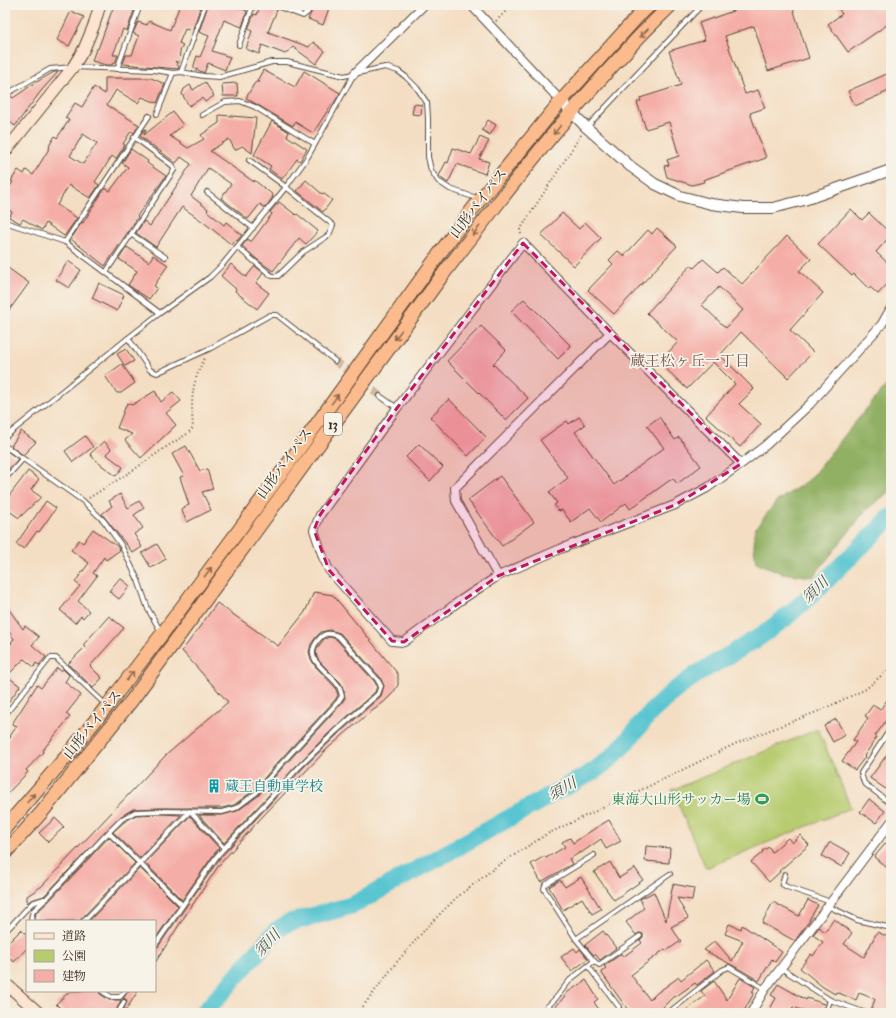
<svg xmlns="http://www.w3.org/2000/svg" width="896" height="1018" font-family="'IM FELL Double Pica','Noto Serif JP',serif">
  <style>
    .green { fill: #b7cc71; stroke: #797b48 }
    .forest { fill: #91b063; stroke: #666d40 }
    .lines { fill: none; stroke-linecap: round; stroke-linejoin: round }
    .river { stroke: #59c5d1; stroke-width: 18 }
    .building { fill: #f5aea7; fill-rule: evenodd }
    .minor-tunnel { stroke: #cfbaa2; stroke-width: 8; stroke-dasharray: 8 4; stroke-linecap: butt }
    .service-casing { stroke: #574537; stroke-width: 6 }
    .minor-casing { stroke: #574537; stroke-width: 10 }
    .tertiary-casing { stroke: #574537; stroke-width: 12 }
    .secondary-casing { stroke: #574537; stroke-width: 13 }
    .trunk-casing { stroke: #574537; stroke-width: 15 }
    .path { stroke: #574537; stroke-width: 2; stroke-dasharray: 1 3; stroke-linecap: butt }
    .service { stroke: #fff; stroke-width: 4 }
    .minor { stroke: #fff; stroke-width: 8 }
    .tertiary { stroke: #fff; stroke-width: 10 }
    .secondary { stroke: #fde4d1; stroke-width: 11 }
    .trunk { stroke: #fbbb8c; stroke-width: 13 }
    .oneway { stroke: #916b50 }
    .marked { fill: #c2185b; fill-opacity: 0.2; stroke: #c2185b; stroke-width: 3; stroke-dasharray: 8 5; stroke-linejoin: round }
    .labels { text-anchor: middle; stroke-width: 3.5; stroke-linejoin: round; paint-order: stroke }
    .shield { fill: #f7f3e8; stroke: #73665b; stroke-width: 1 }
    .shield-label { font-size: 13px; font-weight: bold; fill: #3b2a1e }
    .street-label { font-size: 14px; fill: #3b2a1e; stroke: #f7f3e8 }
    .culture-label { font-size: 14px; fill: #0d838f; stroke: #f7f3e8; text-anchor: start }
    .leisure-label { font-size: 14px; fill: #27864d; stroke: #f7f3e8; text-anchor: end }
    .neighbourhood-label { font-size: 15px; fill: #7c584e; stroke: #f7f3e8 }
    .water-label { font-size: 15px; font-style: italic; fill: #445854; stroke: #f7f3e8 }
  </style>
  <rect width="100%" height="100%" fill="#f7f3e8"/>
  <filter id="ink" filterUnits="userSpaceOnUse"><feTurbulence type="fractalNoise" baseFrequency=".025" numOctaves="2"/><feDisplacementMap in="SourceGraphic" scale="8" xChannelSelector="R" yChannelSelector="G"/><feConvolveMatrix kernelMatrix="1 2 1 2 8 2 1 2 1" color-interpolation-filters="sRGB"/></filter>
  <filter id="wash" filterUnits="userSpaceOnUse"><feTurbulence type="fractalNoise" baseFrequency=".012" numOctaves="4" result="noise"/><feDisplacementMap in="SourceGraphic" scale="16" xChannelSelector="R" yChannelSelector="G"/><feGaussianBlur stdDeviation="0.9" result="paint"/><feColorMatrix in="noise" values="0 0 0 0 0 0 0 0 0 0 0 0 0 0 0 0 0 1.4 0 .05"/><feComposite in="paint" operator="in"/></filter>
  <g filter="url(#wash)">
    <rect width="100%" height="100%" fill="#f4dec3"/>
    <path class="green" d="M818,729L851,808L706,868L672,790Z"/>
    <path class="forest" d="M891,380V490L866,510L813,577L782,573L756,562L754,547L755,529L776,502L809,480L853,425Z"/>
    <g class="lines">
      <path class="river" d="M204,1013L277,930L288,923L353,905L594,771L611,758L628,740L651,712L674,691L697,674L758,638L784,619L810,596L891,517"/>
    </g>
    <g id="blocks">
      <g class="building">
        <path d="M114,5H136L127,31L123,29L113,55H118L115,63H113L112,65H106L92,61L96,49H98Z"/>
        <path d="M180,5H201L193,29L189,28L188,30L185,29L179,43L183,45L180,51L179,63L175,61L179,67L178,69L123,64L126,55H132L139,36L133,33L138,22L147,25L149,21L170,30Z"/>
        <path d="M208,5H231L247,11L242,27L224,20L215,44L212,51L230,57L225,70L208,63L204,73L194,68V65L197,56L200,57L209,36L199,32Z"/>
        <path d="M260,5H271L272,7L277,10L268,32L309,47L313,42L325,51L316,64L293,47L285,54L262,45L259,54L246,49L252,31L248,29L254,14L257,15Z"/>
        <path d="M313,5H322L329,8L323,25L308,19L311,13Z"/>
        <path d="M747,5H792L809,58L768,71L754,26L725,36L745,94L758,90L765,108L750,113L766,158L703,180L704,182L692,185L667,177L664,166L669,165L667,160L679,156L669,122L646,129L637,102L641,101L640,98L681,85L669,51L705,40L699,23L747,6Z"/>
        <path d="M836,5H891V22L848,52L828,24L842,14Z"/>
        <path d="M71,11L84,17L69,46L57,40Z"/>
        <path d="M263,70L295,87L304,71L340,93L333,105L332,104L313,133L295,122L293,126L246,98L254,84L256,82H259L257,81Z"/>
        <path d="M54,72H58L41,91L15,126L5,118V100L11,96L13,98L35,83Z"/>
        <path d="M889,73L891,78V90L855,106L848,91Z"/>
        <path d="M105,78H151L165,84L157,103L142,97L138,103L116,90L107,105L139,125L134,133L131,131L123,144L125,145L116,159L112,156L95,182L99,185L90,198L69,185L57,205L77,218L65,235L64,236L46,223L42,230L23,219L20,223L9,217L12,212L5,208V194L13,182L11,181L18,170L24,174L26,170L33,175L50,147L49,146L55,136L57,138L69,120L65,118L75,103L82,107L94,87L105,94ZM83,134L97,143L83,164L70,156Z"/>
        <path d="M205,82L214,96L205,102L202,98L189,106L182,94L184,89L190,85L193,90Z"/>
        <path d="M237,83L238,96H223L222,84Z"/>
        <path d="M414,104L422,105L421,115L412,114Z"/>
        <path d="M173,112L183,125L170,136L188,148L204,139L201,135L219,123V115L256,118L252,153L242,146L235,150L229,139L210,151L254,182V180L273,195L272,197H273L265,208L260,204L248,219L221,198L231,184L208,168L191,196L208,209L207,211L224,225L226,222L242,235L237,241L236,240L232,245L202,221L182,207L156,247L136,233L144,221L150,226L191,164L181,157L176,163L140,136L145,129L146,130L144,135Z"/>
        <path d="M488,120L496,125L490,135L482,130Z"/>
        <path d="M272,121L289,132L287,136L307,149L300,161L297,159L282,179L269,169L271,166L254,155Z"/>
        <path d="M480,137L489,141L479,159L489,162L485,174L457,164L448,183L441,178L439,176L446,162L448,163L453,148L471,154Z"/>
        <path d="M131,149L148,161L147,163L166,176L137,216L138,217L105,266L71,239L82,222L83,223L105,188L110,191L128,167L122,163Z"/>
        <path d="M306,180L322,194L323,193L332,200L323,212L297,191Z"/>
        <path d="M279,202L296,215L297,214L318,231L306,244L299,238L273,271L259,261L242,246L248,239L251,242L272,214L270,212Z"/>
        <path d="M851,209L862,220L869,213L891,234V235L876,252L891,266V280L878,294L870,287L869,289L854,274L852,276L818,244Z"/>
        <path d="M562,213L579,229L585,222L601,238L574,266L541,235Z"/>
        <path d="M657,228L677,246L614,314L588,290L613,264L609,260L618,251L624,256L648,230L652,234Z"/>
        <path d="M787,236L811,259L799,271L823,293L790,330L813,352L788,378L741,332L720,355L754,389L739,404L761,424L740,447L706,416L735,384L713,362L687,389L659,362L678,342L647,313L691,265L694,268L703,259L718,272L723,267L742,284ZM719,287L743,310L726,328L702,305Z"/>
        <path d="M127,247L149,262L153,255L168,265L154,286L157,288L149,299L128,285L137,271L119,259Z"/>
        <path d="M68,261L81,270L69,288L56,280Z"/>
        <path d="M231,264L246,277L255,266L263,273L256,283L269,293L257,309L235,291L236,289L221,276Z"/>
        <path d="M8,268L29,283L5,316V273Z"/>
        <path d="M99,283L124,295L117,311L92,298Z"/>
        <path d="M524,299L571,346L558,359L511,311Z"/>
        <path d="M481,326L506,350L493,364L528,398L506,420L447,361Z"/>
        <path d="M126,349L134,361L125,366L117,354Z"/>
        <path d="M122,364L135,383L121,393H117L105,376Z"/>
        <path d="M155,391L161,402L173,392L181,401L166,413L176,425L141,458L125,440L132,434L117,428L127,403L132,405Z"/>
        <path d="M449,399L486,437L468,456L430,417Z"/>
        <path d="M579,417L585,425L575,432L614,485L664,448L647,426L659,417L675,440L679,437L701,466L677,484L673,478L630,509L626,503L601,522L590,508L571,522L562,510L559,511L554,505L557,503L549,492L568,478L540,440L567,421L569,424Z"/>
        <path d="M21,431L36,442L23,455L11,446Z"/>
        <path d="M85,436L93,447L73,462L65,451Z"/>
        <path d="M104,441L111,449L106,454L123,467L116,476L96,461L90,454Z"/>
        <path d="M419,444L443,467L430,481L406,457Z"/>
        <path d="M186,446L200,471L207,469L213,489L202,492L211,510L187,522L181,509L189,505L180,477L184,476L172,454Z"/>
        <path d="M7,451L18,459L5,473V454Z"/>
        <path d="M28,471L39,479L31,490L41,497L19,518L5,508V492L9,496Z"/>
        <path d="M500,476L534,522L502,546L468,500Z"/>
        <path d="M120,494L128,508L139,501L144,508L134,515L143,528L134,534L142,547L133,553L102,514L112,506L109,501Z"/>
        <path d="M46,501L56,508L39,532L37,531L24,549L16,544Z"/>
        <path d="M93,529L117,546L120,550L106,560L104,557L93,573L97,576L78,601L89,611L83,618L81,616L75,623L60,610L80,586L75,582L89,563L71,550L79,540L83,543Z"/>
        <path d="M157,544L166,559L151,568L142,553Z"/>
        <path d="M120,578L130,586L119,599L109,591Z"/>
        <path d="M314,592L333,595L398,674V685L393,693L384,702L363,718L328,748L263,816L219,865L179,925L155,963V948L158,947L220,858L303,768L337,735L381,696L384,686L380,677L340,633L330,630L325,631L321,632L316,637L311,644L309,652L311,659L315,666L335,687L338,695L335,700L278,762L254,790L234,805L222,808H161L133,809L120,817L44,896L31,900L27,903V896L42,886L165,756L228,702L182,651L217,603L278,646L305,612Z"/>
        <path d="M5,604L23,629L25,626L39,637L32,645L46,657L39,665L36,663L34,667L24,659L7,676L20,686L5,707V650L12,643L11,642L14,639L5,626Z"/>
        <path d="M109,616L124,628L90,666L102,678L93,688L74,669V670L68,664L85,647L83,645Z"/>
        <path d="M330,637L336,639L374,681L377,686L375,692L333,729L298,764L224,843L199,815H222L237,811L258,796L284,766L341,704L345,698L344,691L341,683L320,662L317,657L316,652L317,648L324,639Z"/>
        <path d="M57,668L61,671L63,669L69,675L65,682L81,695L66,714L70,717L42,751L43,752L26,770L28,772L5,796V743L11,737L10,736L17,726L12,724L37,685L41,688Z"/>
        <path d="M891,694V714L875,736L877,737L864,756L865,757L855,770L842,761L856,742L853,740L868,718L865,716L873,705L880,710Z"/>
        <path d="M836,719L845,735L833,742L824,726Z"/>
        <path d="M891,749V793L870,778Z"/>
        <path d="M869,799L885,811L876,823L860,812Z"/>
        <path d="M161,814L181,815L140,858L113,832L124,822L136,815Z"/>
        <path d="M190,816L219,848L214,854L182,900L145,863Z"/>
        <path d="M55,818L64,827L48,842L39,833Z"/>
        <path d="M609,820L621,841L606,849L601,839L581,853V852L569,859L572,864L541,882L531,864L545,856L546,858L565,847L562,842L570,838L573,843L597,827Z"/>
        <path d="M800,835L809,845L779,871L780,872L769,882L751,862L763,852L762,851L769,847L772,852L788,838L792,843Z"/>
        <path d="M109,837L135,863L81,919V921H35V918L36,913L49,901Z"/>
        <path d="M829,843H832L850,853L842,867L822,856Z"/>
        <path d="M886,843L891,847V871L874,857Z"/>
        <path d="M646,846L670,848L669,863L645,861Z"/>
        <path d="M610,862L619,878L635,868L643,880L614,900L594,872Z"/>
        <path d="M140,868L178,906L155,939V921H89Z"/>
        <path d="M581,877L601,909L592,914L582,898L563,910L549,887L560,880L565,887Z"/>
        <path d="M673,884L694,888L692,900L677,898L688,918L671,927L681,941L666,951L665,949L631,975L650,1000L657,993L679,977L681,980L706,960L715,971L697,985L695,983L675,997L674,996L657,1013H630L601,972L606,968L604,966L621,954L623,957L642,943L640,940L643,937V934L639,933L636,935L626,922L644,908L640,899L654,892L666,921Z"/>
        <path d="M808,900L818,905L809,920H810L804,928L795,941L762,923L773,902L799,916Z"/>
        <path d="M834,919L852,933L844,944L864,957L877,932L891,938V1013H870L875,999L859,993L856,1000L836,992L835,994L823,987L800,968L811,954L813,956L823,942L813,935L819,927L825,932Z"/>
        <path d="M729,924L741,929L742,925L782,952L775,962L772,959L759,981L743,971L704,950L715,941L732,961L743,941L725,934Z"/>
        <path d="M21,930L27,935V948L14,962L5,953V946Z"/>
        <path d="M603,931L616,948L600,960L595,954L594,955L585,945Z"/>
        <path d="M574,948L577,952L580,949L588,959L572,971L561,957Z"/>
        <path d="M740,978L755,987L752,992L754,993L743,1013H682L705,996L701,991L714,981L727,1000Z"/>
        <path d="M586,980L598,999L594,1002L601,1013H559L554,1009L568,992Z"/>
        <path d="M778,984L806,1000L807,998L824,1004L821,1013H810L793,1007L790,1013H768L776,998L771,995Z"/>
        <path d="M70,991H99L100,994L109,1000H121L115,1013H65L56,1004Z"/>
        <path d="M128,991H138L124,1013H122L127,1002L126,999H123Z"/>
      </g>
    </g>
  </g>
  <g filter="url(#ink)">
    <use href="#blocks" fill-opacity="0" stroke="#574537" stroke-width="1"/>
    <g class="lines">
      <path class="minor-tunnel" d="M335,361L380,396"/>
      <g class="service-casing">
        <g id="service">
          <path d="M274,5L303,16L308,12L310,5"/>
          <path d="M239,45L253,5"/>
          <path d="M117,69L140,5"/>
          <path d="M181,72L205,5"/>
          <path d="M5,95L50,69L73,67L154,70L173,73L181,72L204,76L219,77L272,62H287L344,76L385,67L398,71L406,77L417,88L427,103L428,118V157L431,170L438,181L450,189L479,199"/>
          <path d="M157,114L173,73"/>
          <path d="M202,115L225,102L240,101L255,107L315,144"/>
          <path d="M587,127L702,5"/>
          <path d="M207,192L253,228"/>
          <path d="M5,222L65,242L160,313"/>
          <path d="M131,234L165,257"/>
          <path d="M65,242L149,116"/>
          <path d="M237,247L272,276H278L303,252L329,235L333,225L286,187L249,160"/>
          <path d="M106,272L174,170L173,166L134,137"/>
          <path d="M128,338L150,370L157,373L211,348L270,315H277L335,361"/>
          <path d="M380,396L397,408"/>
          <path d="M5,437L128,338L160,313L210,277L223,264L286,187L307,158L315,144L354,74"/>
          <path d="M5,446L83,501L104,521L121,545L138,580L148,609L161,632"/>
          <path d="M5,479L23,459"/>
          <path d="M5,715L50,658H56L105,704"/>
          <path d="M891,728L861,773L864,783L891,804"/>
          <path d="M109,833L182,905"/>
          <path d="M785,874L782,884L787,887L831,902"/>
          <path d="M828,906L857,920L891,928"/>
          <path d="M32,921L31,918L33,911L46,899L103,838L122,819L135,812L161,811L222,812L236,808L256,793L281,764L338,702L342,696C341,692 340,688 338,685C327,670 301,659 319,639C325,632 330,633 338,636L377,679L381,686L378,694L335,732L300,766L217,856L155,945"/>
          <path d="M84,921L190,811L224,848"/>
          <path d="M5,932L32,903L44,899"/>
          <path d="M576,939L670,874"/>
          <path d="M594,961L599,965L640,936"/>
          <path d="M588,966L619,1007"/>
          <path d="M781,968L830,1000L866,1013"/>
          <path d="M102,991L111,997H120L125,991"/>
          <path d="M118,1013L124,1002"/>
          <path d="M541,1013L556,998L570,980L594,961L576,939L544,889L545,885L594,855"/>
          <path d="M668,1013L722,970L729,967L765,989"/>
          <path d="M826,1013L830,1000"/>
        </g>
      </g>
      <g class="minor-casing">
        <g id="minor">
          <path d="M471,5L561,101"/>
          <path d="M354,74L424,5"/>
          <path d="M741,464L610,333L523,243L397,408L320,515L314,530L323,557L329,570L392,641L404,642L461,600L498,576L560,549L675,505L707,488L741,464L766,445L810,404L882,324L891,308"/>
          <path d="M498,576L456,501L455,488L610,333"/>
          <path d="M751,1013L765,989L828,906L891,822"/>
        </g>
      </g>
      <g class="tertiary-casing">
        <path id="tertiary" d="M561,101L586,127L630,166L655,184L680,196L711,204L743,208H773L804,200L891,170"/>
      </g>
      <g class="secondary-casing">
        <g id="secondary">
          <path d="M5,152L73,67L84,49L94,25L100,5"/>
          <path d="M5,983L39,1013"/>
        </g>
      </g>
      <g class="trunk-casing">
        <g id="trunk">
          <path d="M5,828L66,757L107,706L162,634L288,464L445,246L475,206L561,101L639,15L650,5"/>
          <path d="M5,853L42,812L132,700L444,273C503,196 562,119 629,48C642,33 657,19 671,5"/>
        </g>
      </g>
      <g class="path">
        <path d="M496,21L512,5"/>
        <path d="M521,234L520,230L581,135"/>
        <path d="M89,498L135,469L163,449L187,434L193,428C191,400 191,383 205,358"/>
        <path d="M358,1013L396,963L428,926L456,898L497,866L547,834L664,779L737,743L819,711L866,689L891,667"/>
      </g>
      <use href="#service" class="service"/>
      <use href="#minor" class="minor"/>
      <use href="#tertiary" class="tertiary"/>
      <use href="#secondary" class="secondary"/>
      <use href="#trunk" class="trunk"/>
    </g>
    <defs><path id="oneway-shaft" d="M-6 0H5M1.5-3L5.5 0L1.5 3" fill="none" stroke-width="1.6" stroke-linecap="round" stroke-linejoin="round"/></defs>
    <g class="oneway">
      <use href="#oneway-shaft" transform="translate(644 33) rotate(135)"/>
      <use href="#oneway-shaft" transform="translate(557 130) rotate(129)"/>
      <use href="#oneway-shaft" transform="translate(476 231) rotate(127)"/>
      <use href="#oneway-shaft" transform="translate(398 335) rotate(126)"/>
      <use href="#oneway-shaft" transform="translate(335 399) rotate(-54)"/>
      <use href="#oneway-shaft" transform="translate(208 572) rotate(-53)"/>
      <use href="#oneway-shaft" transform="translate(130 676) rotate(-52)"/>
      <use href="#oneway-shaft" transform="translate(31 798) rotate(-50)"/>
    </g>
  </g>
  <path class="marked" d="M523,243L741,464L675,505L498,576L404,642L392,641L329,570L314,530L320,515L397,408Z"/>
  <defs>
    <g id="building-bare" transform="scale(1.08)"><path d="M-4-6H4V6H1V3H-1V6H-4ZM-2.5-4.3h1.7v1.8h-1.7ZM.8-4.3h1.7v1.8H.8ZM-2.5-1h1.7V.8h-1.7ZM.8-1h1.7V.8H.8Z" fill="#0f9aa8" stroke="#f7f3e8" stroke-width="2.5" paint-order="stroke"/></g>
    <g id="stadium-bare" transform="scale(1.08)"><path d="M0-5a6.5 5 0 1 0 0 10a6.5 5 0 1 0 0-10ZM-3.5-1.8h7v3.6h-7Z" fill="#2e9e5b" stroke="#f7f3e8" stroke-width="2.5" paint-order="stroke"/></g>
  </defs>
  <g fill-rule="evenodd">
    <use href="#building-bare" x="214" y="786"/>
    <use href="#stadium-bare" x="762" y="799"/>
  </g>
  <g class="labels">
    <rect class="shield" x="324" y="413" width="18" height="22" rx="3"/>
    <g class="shield-label">
      <text x="333" y="429">13</text>
    </g>
    <g class="street-label">
      <text transform="translate(478 203) rotate(-52)" y="5">山形バイパス</text>
      <text transform="translate(284 463) rotate(-54)" y="5">山形バイパス</text>
      <text transform="translate(92 724) rotate(-51)" y="5">山形バイパス</text>
    </g>
    <g class="culture-label">
      <text x="225" y="791">蔵王自動車学校</text>
    </g>
    <g class="leisure-label">
      <text x="751" y="804">東海大山形サッカー場</text>
    </g>
    <g class="neighbourhood-label">
      <text x="690" y="366">蔵王松ヶ丘一丁目</text>
    </g>
    <g class="water-label">
      <text transform="translate(815 590) rotate(-44)" y="5">須川</text>
      <text transform="translate(562 789) rotate(-29)" y="5">須川</text>
      <text transform="translate(267 943) rotate(-47)" y="5">須川</text>
    </g>
  </g>
  <rect width="896" height="1018" fill="none" stroke="#f7f3e8" stroke-width="20"/>
  <rect x="26" y="920" width="130" height="72" fill="#f7f3e8" stroke="#aca397"/>
  <rect x="34" y="933" width="20" height="6" fill="#fde4d1" stroke="#aca397"/>
  <text x="62" y="940" font-size="12" fill="#3b2a1e">道路</text>
  <rect x="34" y="950" width="20" height="12" fill="#b7cc71" stroke="#aca397"/>
  <text x="62" y="960" font-size="12" fill="#3b2a1e">公園</text>
  <rect x="34" y="970" width="20" height="12" fill="#f5aea7" stroke="#aca397"/>
  <text x="62" y="980" font-size="12" fill="#3b2a1e">建物</text>
</svg>
